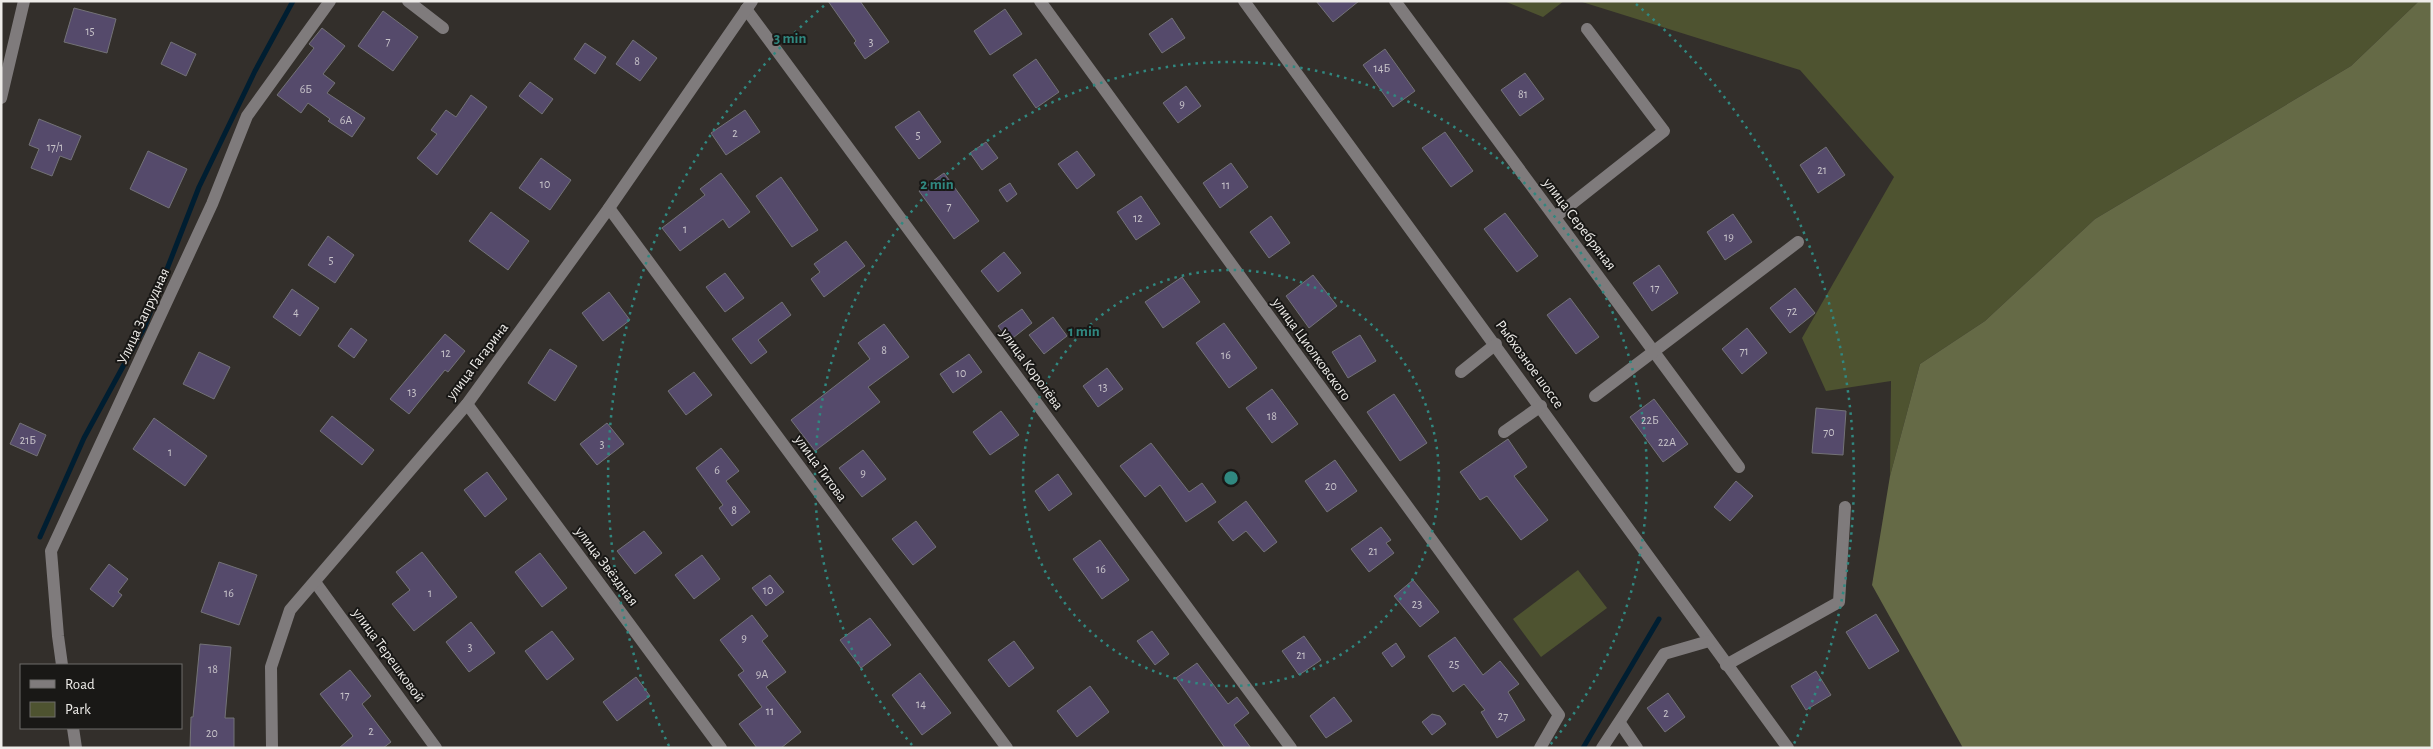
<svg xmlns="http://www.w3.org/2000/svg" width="2433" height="749" font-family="'Alegreya Sans',sans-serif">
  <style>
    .green { fill: #4e5330 }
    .forest { fill: #656a46 }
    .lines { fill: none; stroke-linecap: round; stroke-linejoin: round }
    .stream { stroke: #001e31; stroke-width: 5 }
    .building { fill: #554a6b; stroke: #737277 }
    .minor { stroke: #7f7b7c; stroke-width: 12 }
    .ring { fill: none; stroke: #308880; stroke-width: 2.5; stroke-dasharray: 2.5 5 }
    .labels { text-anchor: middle; stroke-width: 4; stroke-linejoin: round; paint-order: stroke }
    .number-label { font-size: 12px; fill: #c8c4ca }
    .street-label { font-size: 15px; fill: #eeece9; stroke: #191816 }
    .centre { fill: #308880; stroke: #191816; stroke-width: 2.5 }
    .ring-label { font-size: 15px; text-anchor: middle; font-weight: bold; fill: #308880; stroke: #191816; stroke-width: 4; stroke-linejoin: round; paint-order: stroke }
  </style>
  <rect width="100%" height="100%" fill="#332f2b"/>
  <g class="green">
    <path d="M1504,1H1564L1543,17Z"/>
    <path d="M1579,1H2419L2351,66L2095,219L1985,321L1920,364L1890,476L1891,381L1826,391L1802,338L1894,177L1800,70Z"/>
    <path d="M1578,570L1607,608L1541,657L1513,619Z"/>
  </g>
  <path class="forest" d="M2419,1H2432V748H1963L1872,585L1890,476L1920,364L1985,321L2095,219L2351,66Z"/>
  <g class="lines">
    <g class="stream">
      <path d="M40,537L84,438L144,328L199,187L255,71L293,1"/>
      <path d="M1583,748L1659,619"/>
    </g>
  </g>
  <g class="building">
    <path d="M828,1H860L889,42L865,59L854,43L856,41Z"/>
    <path d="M1316,1H1359L1333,22Z"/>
    <path d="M74,8L116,19L107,53L64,42Z"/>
    <path d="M1005,9L1022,34L990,55L974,31Z"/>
    <path d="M383,11L418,37L393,71L358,46Z"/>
    <path d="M1172,18L1185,38L1162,53L1149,34Z"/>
    <path d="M322,28L345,46L323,74L335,83L327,93L365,118L352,137L328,121L330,119L308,103L301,113L277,95L314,48L309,44Z"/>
    <path d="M633,40L657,58L640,81L616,64Z"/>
    <path d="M171,42L196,54L186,76L161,64Z"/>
    <path d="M585,43L606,57L595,74L574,59Z"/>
    <path d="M1385,49L1415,91L1393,107L1363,65Z"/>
    <path d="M1036,59L1059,92L1036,108L1013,75Z"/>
    <path d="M1525,73L1544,99L1520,116L1501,90Z"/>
    <path d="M530,82L553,99L542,114L519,96Z"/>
    <path d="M1186,86L1201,106L1178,123L1163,103Z"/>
    <path d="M471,95L487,107L437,175L417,158L437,134L431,130L446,110L456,117Z"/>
    <path d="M745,110L760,132L726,155L711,133Z"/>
    <path d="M919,111L941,142L919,159L895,127Z"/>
    <path d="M39,119L81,136L71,160L60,156L52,176L31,168L39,149L29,145Z"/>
    <path d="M1445,132L1473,171L1451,187L1422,148Z"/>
    <path d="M986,142L998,158L982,170L970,153Z"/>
    <path d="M1826,147L1845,175L1818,193L1800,165Z"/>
    <path d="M148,151L187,169L169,208L130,189Z"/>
    <path d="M1077,151L1095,175L1077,189L1058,164Z"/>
    <path d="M541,158L571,180L550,210L519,188Z"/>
    <path d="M1231,163L1248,187L1220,208L1203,183Z"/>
    <path d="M721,173L750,212L729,228L723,219L680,251L662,228L705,195L700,189Z"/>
    <path d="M944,173L979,221L954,239L919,191Z"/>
    <path d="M781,177L818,230L792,247L756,196Z"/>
    <path d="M1010,183L1017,194L1007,202L999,190Z"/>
    <path d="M1141,196L1160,224L1136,240L1117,212Z"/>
    <path d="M491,212L529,241L508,270L469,241Z"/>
    <path d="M1505,213L1538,256L1517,272L1484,229Z"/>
    <path d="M1733,214L1752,242L1725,260L1707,232Z"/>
    <path d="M1271,216L1290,243L1269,258L1250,232Z"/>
    <path d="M328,236L354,255L335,283L308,265Z"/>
    <path d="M846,241L865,266L824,297L811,279L820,272L814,264Z"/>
    <path d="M1004,252L1021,273L998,292L981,271Z"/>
    <path d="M1659,265L1678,293L1652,311L1633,283Z"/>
    <path d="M725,273L744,298L725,312L706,287Z"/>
    <path d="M1313,275L1337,306L1309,328L1286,296Z"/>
    <path d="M1182,277L1200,302L1163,328L1145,302Z"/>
    <path d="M1795,288L1815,313L1790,333L1770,308Z"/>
    <path d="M292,289L319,308L300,336L273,317Z"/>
    <path d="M609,292L630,320L603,341L582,313Z"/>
    <path d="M1570,298L1599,337L1576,354L1547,315Z"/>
    <path d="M782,302L791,315L758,340L767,352L751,364L732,339Z"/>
    <path d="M1022,309L1032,323L1009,341L998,326Z"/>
    <path d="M1053,317L1067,336L1044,354L1029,335Z"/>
    <path d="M1224,323L1257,368L1229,388L1196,343Z"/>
    <path d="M884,324L909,357L868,387L880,402L815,451L791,420L870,359L858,343Z"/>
    <path d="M351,328L367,340L354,358L338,346Z"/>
    <path d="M1747,328L1767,353L1742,374L1722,349Z"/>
    <path d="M445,334L465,351L448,372L445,370L409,414L390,399Z"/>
    <path d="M1360,335L1376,361L1348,378L1332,352Z"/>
    <path d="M550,349L577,366L555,401L528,383Z"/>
    <path d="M199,352L230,367L214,399L183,384Z"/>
    <path d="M969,354L982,372L953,393L940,374Z"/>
    <path d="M1107,368L1123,389L1098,407L1083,386Z"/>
    <path d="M694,372L712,395L686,415L668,391Z"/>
    <path d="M1272,389L1298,424L1272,443L1246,408Z"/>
    <path d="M1394,394L1427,443L1400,461L1367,412Z"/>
    <path d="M1654,399L1688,444L1663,462L1630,417Z"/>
    <path d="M1816,408L1846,411L1843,455L1812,453Z"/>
    <path d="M1001,411L1019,435L990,455L973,432Z"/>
    <path d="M332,416L374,450L362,465L320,431Z"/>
    <path d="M154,418L207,456L185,486L133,449Z"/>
    <path d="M20,423L46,435L37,456L10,444Z"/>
    <path d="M607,423L624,444L597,465L580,444Z"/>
    <path d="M1508,439L1527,467L1514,476L1548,520L1521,540L1487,496L1480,500L1460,472Z"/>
    <path d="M1151,443L1189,492L1202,483L1216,502L1186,522L1160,485L1145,497L1120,466Z"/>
    <path d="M721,448L739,471L726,481L750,512L732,526L719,508L723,505L696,468Z"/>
    <path d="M863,450L886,479L862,497L839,468Z"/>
    <path d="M1335,460L1357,491L1327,512L1305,481Z"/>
    <path d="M487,472L507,499L485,517L464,490Z"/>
    <path d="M1058,474L1072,494L1049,511L1035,491Z"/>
    <path d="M1736,481L1753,496L1730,521L1714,507Z"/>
    <path d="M1246,501L1277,542L1264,552L1246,531L1233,541L1218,522Z"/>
    <path d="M916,521L936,547L913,565L892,539Z"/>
    <path d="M1381,527L1391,540L1386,543L1394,553L1369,572L1351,549Z"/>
    <path d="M644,531L662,553L635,574L617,551Z"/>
    <path d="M1100,540L1129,580L1102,599L1073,559Z"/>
    <path d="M422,552L457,597L414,631L392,604L410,590L396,572Z"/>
    <path d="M540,553L567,588L542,607L515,572Z"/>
    <path d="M702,555L720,579L694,599L675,575Z"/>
    <path d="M219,562L257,575L239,625L201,612Z"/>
    <path d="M109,564L128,579L118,592L122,595L113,607L90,589Z"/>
    <path d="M770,575L784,592L766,606L752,588Z"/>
    <path d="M1413,580L1439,612L1420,627L1394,596Z"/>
    <path d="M1876,614L1899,651L1869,669L1846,632Z"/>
    <path d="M752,615L768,636L762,641L786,672L766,687L801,732L781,748H757L739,724L762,707L738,675L744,671L720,640Z"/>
    <path d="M870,618L891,645L861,668L840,640Z"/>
    <path d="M471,622L495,653L469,672L446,642Z"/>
    <path d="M552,631L574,659L547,680L525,651Z"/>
    <path d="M1152,631L1169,654L1155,665L1137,641Z"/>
    <path d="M1304,636L1321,660L1299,675L1282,651Z"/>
    <path d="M1455,637L1483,675L1500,661L1519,684L1508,692L1525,720L1497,738L1481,712L1485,710L1464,684L1453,692L1428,656Z"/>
    <path d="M1014,641L1034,668L1009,687L988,660Z"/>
    <path d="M1396,643L1405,657L1392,667L1382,653Z"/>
    <path d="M200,644L231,647L225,718H234V748H190L191,717H193Z"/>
    <path d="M1197,663L1228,704L1237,697L1249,713L1234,725L1251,748H1225L1176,678Z"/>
    <path d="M350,670L371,696L362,704L391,742L383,748H339L353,736L320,694Z"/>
    <path d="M1816,671L1831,695L1806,710L1791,686Z"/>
    <path d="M920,673L951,713L922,735L892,695Z"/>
    <path d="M636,677L650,696L617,721L603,702Z"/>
    <path d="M1090,686L1109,712L1077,737L1057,711Z"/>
    <path d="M1668,693L1685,717L1665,732L1647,708Z"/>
    <path d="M1334,697L1352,721L1326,738L1310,716Z"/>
    <path d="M1432,714L1440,716L1446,724L1432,735L1422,722Z"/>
  </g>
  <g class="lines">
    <g class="minor">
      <path d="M408,1L443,28"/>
      <path d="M1040,1L1559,715L1540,748"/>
      <path d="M1244,1L1788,748"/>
      <path d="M1395,1L1739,467"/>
      <path d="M746,9L1291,748"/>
      <path d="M1,98L24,1"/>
      <path d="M609,208L1007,748"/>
      <path d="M1555,217L1664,131L1587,29"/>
      <path d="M1461,372L1496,344"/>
      <path d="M1595,396L1798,242"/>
      <path d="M467,404L721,748"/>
      <path d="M1504,432L1541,406"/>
      <path d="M315,582L436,748"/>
      <path d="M62,665L58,636L51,551L212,204L247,116L330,1"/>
      <path d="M1726,665L1839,602L1845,507"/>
      <path d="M1620,723L1637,748"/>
      <path d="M73,728L76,748"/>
      <path d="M272,748L271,667L290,610L467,404L609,208L752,1"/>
      <path d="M1602,748L1664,654L1709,641"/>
    </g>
  </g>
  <g class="ring">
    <circle cx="1231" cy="478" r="208"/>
    <path d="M912 745A416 416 0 1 1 1550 745"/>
    <path d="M669 746A623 623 0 0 1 826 4M1636 4A623 623 0 0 1 1793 746"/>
  </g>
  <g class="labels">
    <g class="number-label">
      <text x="90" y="35">15</text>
      <text x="388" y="45">7</text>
      <text x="871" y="46">3</text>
      <text x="637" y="65">8</text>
      <text x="1382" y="72">14Б</text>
      <text x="306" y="93">6Б</text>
      <text x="1523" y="98">81</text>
      <text x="1182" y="108">9</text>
      <text x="346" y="124">6А</text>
      <text x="735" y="137">2</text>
      <text x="918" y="139">5</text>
      <text x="55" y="151">17/1</text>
      <text x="1822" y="174">21</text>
      <text x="545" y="188">10</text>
      <text x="1226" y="189">11</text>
      <text x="949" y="210">7</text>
      <text x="1138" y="222">12</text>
      <text x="685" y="233">1</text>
      <text x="1729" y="241">19</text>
      <text x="331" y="264">5</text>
      <text x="1655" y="292">17</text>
      <text x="1792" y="315">72</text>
      <text x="296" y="316">4</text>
      <text x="884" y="354">8</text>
      <text x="1744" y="355">71</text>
      <text x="446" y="357">12</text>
      <text x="1226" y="359">16</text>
      <text x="961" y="377">10</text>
      <text x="1103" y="391">13</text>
      <text x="412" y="396">13</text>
      <text x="1272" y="420">18</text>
      <text x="1650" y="424">22Б</text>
      <text x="1829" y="436">70</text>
      <text x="28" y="444">21Б</text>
      <text x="1667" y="446">22А</text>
      <text x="602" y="448">3</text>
      <text x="170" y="456">1</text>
      <text x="717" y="474">6</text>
      <text x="863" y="477">9</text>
      <text x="1331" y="490">20</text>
      <text x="734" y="514">8</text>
      <text x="1373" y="555">21</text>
      <text x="1101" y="573">16</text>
      <text x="768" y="594">10</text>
      <text x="229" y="597">16</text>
      <text x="430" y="597">1</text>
      <text x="1417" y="608">23</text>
      <text x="744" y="642">9</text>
      <text x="470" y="651">3</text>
      <text x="1301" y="659">21</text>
      <text x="1454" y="668">25</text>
      <text x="213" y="673">18</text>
      <text x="762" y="678">9А</text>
      <text x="345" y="699">17</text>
      <text x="921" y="708">14</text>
      <text x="770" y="715">11</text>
      <text x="1666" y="717">2</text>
      <text x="1503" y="720">27</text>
      <text x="371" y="735">2</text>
      <text x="212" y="737">20</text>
    </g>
    <g class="street-label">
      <text transform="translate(1580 224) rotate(53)" y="5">улица Серебряная</text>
      <text transform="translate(143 316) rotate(-65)" y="5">Улица Запрудная</text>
      <text transform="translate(1312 349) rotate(54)" y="5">улица Циолковского</text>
      <text transform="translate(477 361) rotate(-53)" y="5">улица Гагарина</text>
      <text transform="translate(1530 364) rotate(54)" y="5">Рыбхозное шоссе</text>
      <text transform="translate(1032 369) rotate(54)" y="5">улица Королёва</text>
      <text transform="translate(821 468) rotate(54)" y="5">улица Титова</text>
      <text transform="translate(607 566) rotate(53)" y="5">улица Звёздная</text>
      <text transform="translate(389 655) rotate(54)" y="5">улица Терешковой</text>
    </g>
  </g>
  <circle cx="1231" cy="478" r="8" class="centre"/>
  <g class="ring-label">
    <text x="790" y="43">3 min</text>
    <text x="937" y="189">2 min</text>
    <text x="1084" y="336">1 min</text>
  </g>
  <rect width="2433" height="749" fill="none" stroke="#eeece9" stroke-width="5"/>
  <rect x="20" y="664" width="162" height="65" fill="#191816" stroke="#6e6d6a"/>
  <rect x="30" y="680" width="25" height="8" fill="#7f7b7c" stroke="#6e6d6a"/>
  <text x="65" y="689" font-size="15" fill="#eeece9">Road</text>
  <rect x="30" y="702" width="25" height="15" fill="#4e5330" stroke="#6e6d6a"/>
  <text x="65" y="714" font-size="15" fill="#eeece9">Park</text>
</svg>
